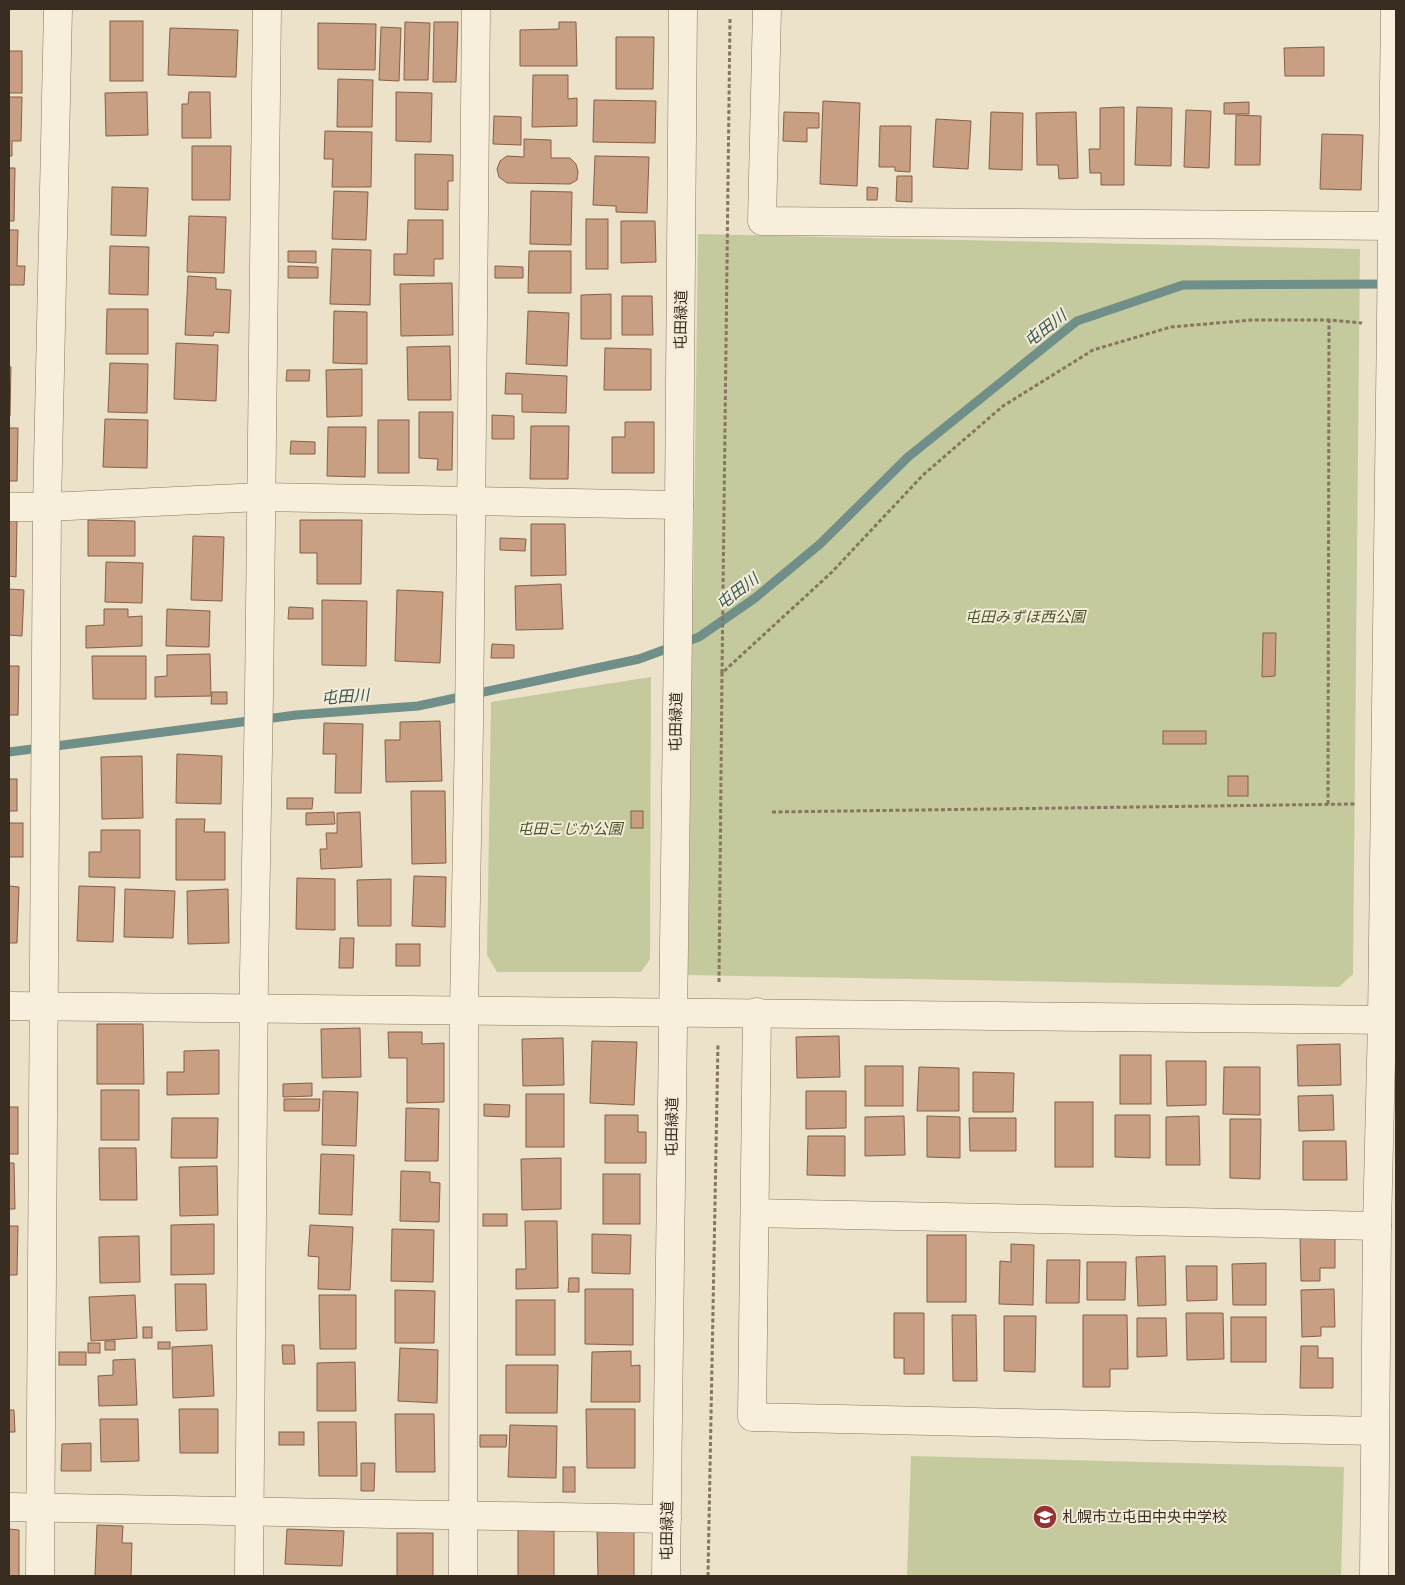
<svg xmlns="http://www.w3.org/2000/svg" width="1405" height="1585" font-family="'Zilla Slab','Noto Sans JP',serif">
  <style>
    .green { fill: #c5ca9e }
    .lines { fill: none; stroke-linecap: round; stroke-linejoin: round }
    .stream { stroke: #708f88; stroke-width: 9 }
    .building { fill: #c89f82; stroke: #855f46 }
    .minor-casing { stroke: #88755f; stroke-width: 29 }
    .path { stroke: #88755f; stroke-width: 3; stroke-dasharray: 4 2.5; stroke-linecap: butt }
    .minor { stroke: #f7efdc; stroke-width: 28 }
    .labels { text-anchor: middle; stroke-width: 4; stroke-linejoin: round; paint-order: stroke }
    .street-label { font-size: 15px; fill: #392d21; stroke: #f4ecd9 }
    .park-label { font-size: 15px; font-style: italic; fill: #495429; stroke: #f4ecd9 }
    .poi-label { font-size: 15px; fill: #392d21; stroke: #f4ecd9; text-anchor: start }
    .water-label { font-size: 16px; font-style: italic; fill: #325855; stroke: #f4ecd9 }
  </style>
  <rect width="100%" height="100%" fill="#ece2c9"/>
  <g class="green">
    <path d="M698,234L1360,249L1353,974L1339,987L688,975Z"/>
    <path d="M651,677L650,959L641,972H497L487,955L491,702Z"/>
    <path d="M911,1456L1344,1467L1341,1576H907Z"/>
  </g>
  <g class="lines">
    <path class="stream" d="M9,752L296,715L418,706L639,659L699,637L755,598L820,544L908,457L1077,321L1183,285L1389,284"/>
  </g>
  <g class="building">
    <rect x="110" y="21" width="33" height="60"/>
    <path d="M405,22L430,23L428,80H404Z"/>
    <path d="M434,22H458L456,82H433Z"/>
    <path d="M559,22H576L577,66H520V30L559,29Z"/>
    <path d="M318,23L376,24L375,70L318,69Z"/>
    <path d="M381,27L401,28L399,81L379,80Z"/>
    <path d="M170,28L238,30L236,77L168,75Z"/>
    <path d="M616,37H654L653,89H616Z"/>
    <path d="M1324,47V76H1285L1284,48Z"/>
    <rect x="9" y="51" width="13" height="42"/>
    <path d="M533,75H568V99L577,98V126L532,127Z"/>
    <path d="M338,79L373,80L372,127H337Z"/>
    <path d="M147,92L148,135L106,136L105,93Z"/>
    <path d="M189,92H210L211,138H182V104H188Z"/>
    <path d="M396,92L432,93L431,142L396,141Z"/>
    <path d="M9,97H22L21,141H12V156H9Z"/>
    <path d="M594,100L656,101L655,143L593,142Z"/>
    <path d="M823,101L860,103L857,186L820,184Z"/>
    <path d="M1249,102V114H1224V103Z"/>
    <path d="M1124,107V185H1101V173H1090L1089,149H1100V108Z"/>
    <path d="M1137,107L1172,108L1171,166L1135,165Z"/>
    <path d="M1186,110L1211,111L1209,168L1184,167Z"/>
    <path d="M784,112L819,113V128H807V142L783,141Z"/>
    <path d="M991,112L1023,113L1022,170L989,169Z"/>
    <path d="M1076,112L1078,178L1059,179L1058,165H1037L1036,113Z"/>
    <path d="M1236,115L1261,116L1260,165H1235Z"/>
    <path d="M494,116L521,117V145L493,144Z"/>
    <path d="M936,119L971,121L968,169L933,167Z"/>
    <path d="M880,126H911L910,172L895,171V167H879Z"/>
    <path d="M325,131L372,132L371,187H332L333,159H324Z"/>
    <path d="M1322,134L1363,135L1361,190L1320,189Z"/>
    <path d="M524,139L551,140V158H570L576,164L578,172L577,180L570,184L507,183L499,177L497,169L500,161L507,156L524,157Z"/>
    <path d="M192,146H231L230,200H192Z"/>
    <path d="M415,154L453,155V181H448V210L415,209Z"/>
    <path d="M595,156L649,157L647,213L616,212V206L593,205Z"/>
    <path d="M9,168H15L14,221H9Z"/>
    <path d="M897,176H912V202L896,201Z"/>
    <path d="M112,187L148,188L146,236L111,235Z"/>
    <path d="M867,187L878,188L877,200H867Z"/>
    <path d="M334,191L368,192L366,240L332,239Z"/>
    <path d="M531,191L572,192L571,245L530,244Z"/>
    <path d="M189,216L226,217L224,273L187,272Z"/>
    <rect x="586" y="219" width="22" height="50"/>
    <path d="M408,220H443V259H434V276L394,275V254H407Z"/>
    <path d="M621,221H655L656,262L621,263Z"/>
    <path d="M9,230H18L17,266H25L24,285H9Z"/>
    <path d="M110,246L149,247L148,295L109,294Z"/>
    <path d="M332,249L371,250L370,305L330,304Z"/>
    <path d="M288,251H316V263L288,262Z"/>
    <path d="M529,251H571V293H528Z"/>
    <path d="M288,266L318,267V278H288Z"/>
    <path d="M495,266L523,267V278H495Z"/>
    <path d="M188,276L216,278V289L231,290L229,333L214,332L213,336L185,335Z"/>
    <path d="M452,283L453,335L401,336L400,284Z"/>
    <path d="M611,294V339H581V295Z"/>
    <path d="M622,296H652L653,335H622Z"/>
    <path d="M107,309H148V354H106Z"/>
    <path d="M334,311L367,312V364L333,363Z"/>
    <path d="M528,311L569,313L567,366L526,364Z"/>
    <path d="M176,343L218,345L216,401L174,399Z"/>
    <path d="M450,346L451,400H408L407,347Z"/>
    <path d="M605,348L651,349V390H604Z"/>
    <path d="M110,363L148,364L147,413L108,412Z"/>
    <path d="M9,367H11L10,416H9Z"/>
    <path d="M362,369V416L327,417L326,370Z"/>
    <path d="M287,370H310L309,381H286Z"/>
    <path d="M506,373L567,376L566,413L522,412V394H505Z"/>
    <path d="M419,412H453L452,470H437L438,459L419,458Z"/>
    <path d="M492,415L514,416V439H492Z"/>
    <path d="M105,419L148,420L147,468L103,467Z"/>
    <rect x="378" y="420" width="31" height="53"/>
    <path d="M625,422H654V473H612V437H625Z"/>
    <path d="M531,426H569L568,479H530Z"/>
    <path d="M328,427H366L365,477L327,476Z"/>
    <path d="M9,428H18L17,481H9Z"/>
    <path d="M291,441L315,442V454H290Z"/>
    <path d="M9,517H17L16,577L9,576Z"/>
    <path d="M88,520L135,521V556H88Z"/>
    <path d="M300,520H362L361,584H317V553H300Z"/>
    <path d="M531,524H565L566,575L531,576Z"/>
    <path d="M193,536L224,537L222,601L191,600Z"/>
    <path d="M500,538L526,539L525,551L500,550Z"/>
    <path d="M106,562L143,563L142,603L105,602Z"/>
    <path d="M561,584L563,629L516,630L515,586Z"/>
    <path d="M9,589L24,590L22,636L9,635Z"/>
    <path d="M397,590L443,592L440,663L395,661Z"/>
    <path d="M322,600L367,601L366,666L322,665Z"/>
    <path d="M289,607L313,608V619H288Z"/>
    <path d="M104,609H128V617L142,616V646L86,648V626L104,625Z"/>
    <path d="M167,609L210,611L209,647L166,646Z"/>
    <path d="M1263,633H1276L1275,676L1262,677Z"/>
    <path d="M492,644L514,645V658H491Z"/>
    <path d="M210,654L211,696L155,697V677L167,676V655Z"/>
    <path d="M92,656H146V699H93Z"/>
    <path d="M9,666H19L18,715H9Z"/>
    <path d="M212,692H227V704H211Z"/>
    <path d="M440,721L442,781L386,782L385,740H400V722Z"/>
    <path d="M324,723L363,724L361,793H335L336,754H323Z"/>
    <rect x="1163" y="731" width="43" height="13"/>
    <path d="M177,754L222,756L221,804L176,803Z"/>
    <path d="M142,756L143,818L102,819L101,757Z"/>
    <rect x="1228" y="776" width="20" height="20"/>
    <rect x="9" y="779" width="8" height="32"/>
    <path d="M411,791H445L446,863L412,864Z"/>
    <path d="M287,798H313L312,809H287Z"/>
    <rect x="631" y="811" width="12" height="17"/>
    <path d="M334,812L335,824L306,825V813Z"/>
    <path d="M360,812L362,867L321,869L320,849H327L326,833H337V813Z"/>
    <path d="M176,819H205L204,832H225V880H176Z"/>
    <rect x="9" y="823" width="14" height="34"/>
    <path d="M101,830H140V878L89,877V852H101Z"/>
    <path d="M414,876L446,877L445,927L412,926Z"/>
    <path d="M297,878L335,879V930L296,929Z"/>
    <path d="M391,879V926H358L357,880Z"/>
    <path d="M9,886L19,887L17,943H9Z"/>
    <path d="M79,886L115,887L113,942L77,941Z"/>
    <path d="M125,889L175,891L173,938L124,937Z"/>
    <path d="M228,889L229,943L188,944L187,891Z"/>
    <path d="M340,938H354L353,968H339Z"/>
    <rect x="396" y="944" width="24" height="22"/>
    <path d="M97,1024H143L144,1084H97Z"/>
    <path d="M360,1028L361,1077L322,1078L321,1029Z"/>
    <path d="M388,1032H422V1044L444,1043V1102L407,1103V1058H389Z"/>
    <path d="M839,1036L840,1077L797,1078L796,1037Z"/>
    <path d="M563,1038L564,1085L523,1086L522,1039Z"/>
    <path d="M592,1041L637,1042L634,1105L590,1103Z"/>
    <path d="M1340,1044L1341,1085L1298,1086L1297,1045Z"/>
    <path d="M219,1050V1094L167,1095V1072H184V1051Z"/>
    <rect x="1120" y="1055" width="31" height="49"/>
    <path d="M1166,1061H1206V1105L1167,1106Z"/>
    <rect x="865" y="1066" width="38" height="40"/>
    <path d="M919,1067L959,1068V1111H917Z"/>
    <path d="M1224,1067H1260V1115L1223,1114Z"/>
    <path d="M973,1072L1014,1073L1013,1112H973Z"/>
    <path d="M312,1083V1096L283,1097V1084Z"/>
    <rect x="101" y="1090" width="38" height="50"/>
    <path d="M323,1091L358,1092L356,1146L322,1145Z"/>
    <path d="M806,1091H846V1128L806,1129Z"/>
    <rect x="526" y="1094" width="38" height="53"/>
    <path d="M1333,1095L1334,1130L1299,1131L1298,1096Z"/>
    <path d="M284,1099H320L319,1111H284Z"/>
    <rect x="1055" y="1102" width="38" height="65"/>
    <path d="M484,1104L510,1105L509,1117L484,1116Z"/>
    <rect x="9" y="1107" width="9" height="47"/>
    <path d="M406,1108L439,1109L438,1161H405Z"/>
    <path d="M605,1115H638V1132H646V1163H605Z"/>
    <path d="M1115,1115H1150V1158L1115,1157Z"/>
    <path d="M904,1116L905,1155L865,1156V1117Z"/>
    <path d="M927,1116L960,1117V1158L927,1157Z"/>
    <path d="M1199,1116L1200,1165H1166V1117Z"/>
    <path d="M172,1118H218L217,1158H171Z"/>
    <path d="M969,1118H1016V1151H970Z"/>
    <path d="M1230,1119H1261L1260,1179L1230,1178Z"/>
    <path d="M808,1136H845V1176L807,1175Z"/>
    <path d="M1303,1141H1346L1347,1180H1303Z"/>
    <path d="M99,1148H136L137,1200H100Z"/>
    <path d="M321,1154L354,1155L352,1215L319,1214Z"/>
    <path d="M561,1158V1209L522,1210L521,1159Z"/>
    <path d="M9,1163H14L15,1209H9Z"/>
    <path d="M217,1166L218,1215L180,1216L179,1167Z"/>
    <path d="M401,1171L430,1172V1182L440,1183L439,1222L400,1221Z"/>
    <rect x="603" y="1174" width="37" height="50"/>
    <rect x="483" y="1214" width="24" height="12"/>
    <path d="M525,1221H557L558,1288L516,1289V1269H526Z"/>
    <path d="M214,1224V1274L171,1275V1225Z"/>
    <path d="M310,1225L353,1227L350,1290L318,1289L319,1257L308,1256Z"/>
    <path d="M9,1226H18L17,1275H9Z"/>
    <path d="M392,1229L434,1230L433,1282L391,1281Z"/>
    <path d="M592,1234L631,1235L630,1274L592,1273Z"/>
    <rect x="927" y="1235" width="39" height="67"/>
    <path d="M139,1236L140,1282L100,1283L99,1237Z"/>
    <path d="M1300,1236H1335V1268H1320V1281H1301Z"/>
    <path d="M1011,1244L1034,1245L1033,1305L999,1304L1000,1261L1011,1262Z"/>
    <path d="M1165,1256L1166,1305L1138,1306L1136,1257Z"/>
    <path d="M1047,1260H1080L1079,1303H1046Z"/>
    <path d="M1087,1262H1126L1125,1300H1087Z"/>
    <path d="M1266,1263V1305H1233L1232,1264Z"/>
    <path d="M1186,1266H1217V1300L1187,1301Z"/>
    <path d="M569,1278H579V1292H568Z"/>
    <path d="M175,1284H206L207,1330L176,1331Z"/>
    <path d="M585,1289H633V1345L585,1344Z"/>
    <path d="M1334,1289L1335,1327H1321V1336L1302,1337L1301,1290Z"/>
    <path d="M395,1290L435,1291L434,1343H395Z"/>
    <path d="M135,1295L137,1338L91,1341L89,1297Z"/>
    <path d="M319,1295H356V1349H320Z"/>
    <rect x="516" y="1300" width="39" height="55"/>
    <path d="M894,1313H924V1374H904V1358H894Z"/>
    <path d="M1186,1313H1223L1224,1359L1187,1360Z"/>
    <path d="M952,1315H976L977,1381H953Z"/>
    <path d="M1083,1315H1127L1128,1369H1110V1387H1083Z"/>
    <path d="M1004,1316H1036L1035,1372L1004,1371Z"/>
    <rect x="1231" y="1317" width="35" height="45"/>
    <path d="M1137,1318H1166L1167,1356L1137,1357Z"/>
    <rect x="143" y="1327" width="9" height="11"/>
    <rect x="105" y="1341" width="10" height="9"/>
    <rect x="158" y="1342" width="12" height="7"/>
    <rect x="88" y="1343" width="12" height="10"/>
    <path d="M212,1345L214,1396L173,1398L172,1347Z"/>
    <path d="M282,1345H294L295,1364H283Z"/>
    <path d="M1301,1346H1318V1358H1333V1388H1300Z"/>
    <path d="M400,1348L438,1350L437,1403L398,1401Z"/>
    <path d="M631,1351V1366L640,1365V1402H591L592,1352Z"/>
    <rect x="59" y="1352" width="27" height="13"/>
    <path d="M135,1359L137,1405L99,1406L98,1376L113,1375V1360Z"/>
    <path d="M355,1362L356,1411H317V1363Z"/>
    <path d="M506,1365H558L557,1413H506Z"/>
    <path d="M179,1409H218V1453H180Z"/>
    <path d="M586,1409H635V1468H587Z"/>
    <path d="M9,1410H14L15,1432H9Z"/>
    <path d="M395,1414H434L435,1472H396Z"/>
    <path d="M100,1419H138L139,1461L101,1462Z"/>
    <path d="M318,1422H356L357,1476H319Z"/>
    <path d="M510,1425L557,1426L556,1478L508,1477Z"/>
    <rect x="279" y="1432" width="25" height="13"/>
    <path d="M480,1435H507L506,1447H480Z"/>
    <path d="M91,1443V1471H61L62,1444Z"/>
    <path d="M361,1463H375L374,1491H361Z"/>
    <rect x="563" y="1467" width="12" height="25"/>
    <path d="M97,1525L123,1526L122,1543H132L131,1576H95Z"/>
    <path d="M634,1527V1576H598L597,1528Z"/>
    <path d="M9,1529L19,1530V1576H9Z"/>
    <path d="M287,1529L344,1531L342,1566L285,1564Z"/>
    <path d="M518,1530L554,1531V1576H518Z"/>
    <rect x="397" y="1533" width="36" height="43"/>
  </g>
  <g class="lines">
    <g class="minor-casing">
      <g id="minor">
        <path d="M767,9L762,221L1396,226"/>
        <path d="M9,507H47L262,497L679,505"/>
        <path d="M9,1006L1396,1020"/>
        <path d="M757,1012L752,1417L1375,1431"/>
        <path d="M755,1213L1377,1226"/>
        <path d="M9,1507C228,1510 447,1517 667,1519"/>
        <path d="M40,1576L47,507L58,9"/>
        <path d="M249,1576L254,975L259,695L267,9"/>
        <path d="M463,1576L464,1011L469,726L476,9"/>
        <path d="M666,1576L678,632L683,9"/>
        <path d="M1374,1576L1377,1226L1382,1020L1395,9"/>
      </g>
    </g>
    <g class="path">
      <path d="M722,673L730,19"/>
      <path d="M1328,804L1329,320"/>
      <path d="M772,812L1355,804"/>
      <path d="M719,982L722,673L832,572L923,475L1003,406L1093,350L1171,327L1252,320H1329L1362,323"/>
      <path d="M708,1576L718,1043"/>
    </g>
    <use href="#minor" class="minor"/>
  </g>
  <defs>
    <g id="school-disc" transform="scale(1.25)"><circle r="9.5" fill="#933333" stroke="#f4ecd9"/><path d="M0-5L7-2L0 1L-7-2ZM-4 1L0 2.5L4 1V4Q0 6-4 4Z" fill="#fff"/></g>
  </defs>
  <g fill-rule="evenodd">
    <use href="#school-disc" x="1045" y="1517"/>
  </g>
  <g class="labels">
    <g class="street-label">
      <text transform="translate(681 320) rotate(-89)" y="5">屯田緑道</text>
      <text transform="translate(676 722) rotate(-89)" y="5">屯田緑道</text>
      <text transform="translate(672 1127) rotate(-89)" y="5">屯田緑道</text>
      <text transform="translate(667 1531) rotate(-89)" y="5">屯田緑道</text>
    </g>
    <g class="park-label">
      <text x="1025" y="622">屯田みずほ西公園</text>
      <text x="570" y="834">屯田こじか公園</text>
    </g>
    <g class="poi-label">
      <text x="1062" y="1522">札幌市立屯田中央中学校</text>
    </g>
    <g class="water-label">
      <text transform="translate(1045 328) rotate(-38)" y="6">屯田川</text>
      <text transform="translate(737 591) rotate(-37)" y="6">屯田川</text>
      <text transform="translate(345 696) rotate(-4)" y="6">屯田川</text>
    </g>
  </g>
  <rect width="1405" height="1585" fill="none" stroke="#392d21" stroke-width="20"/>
</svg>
